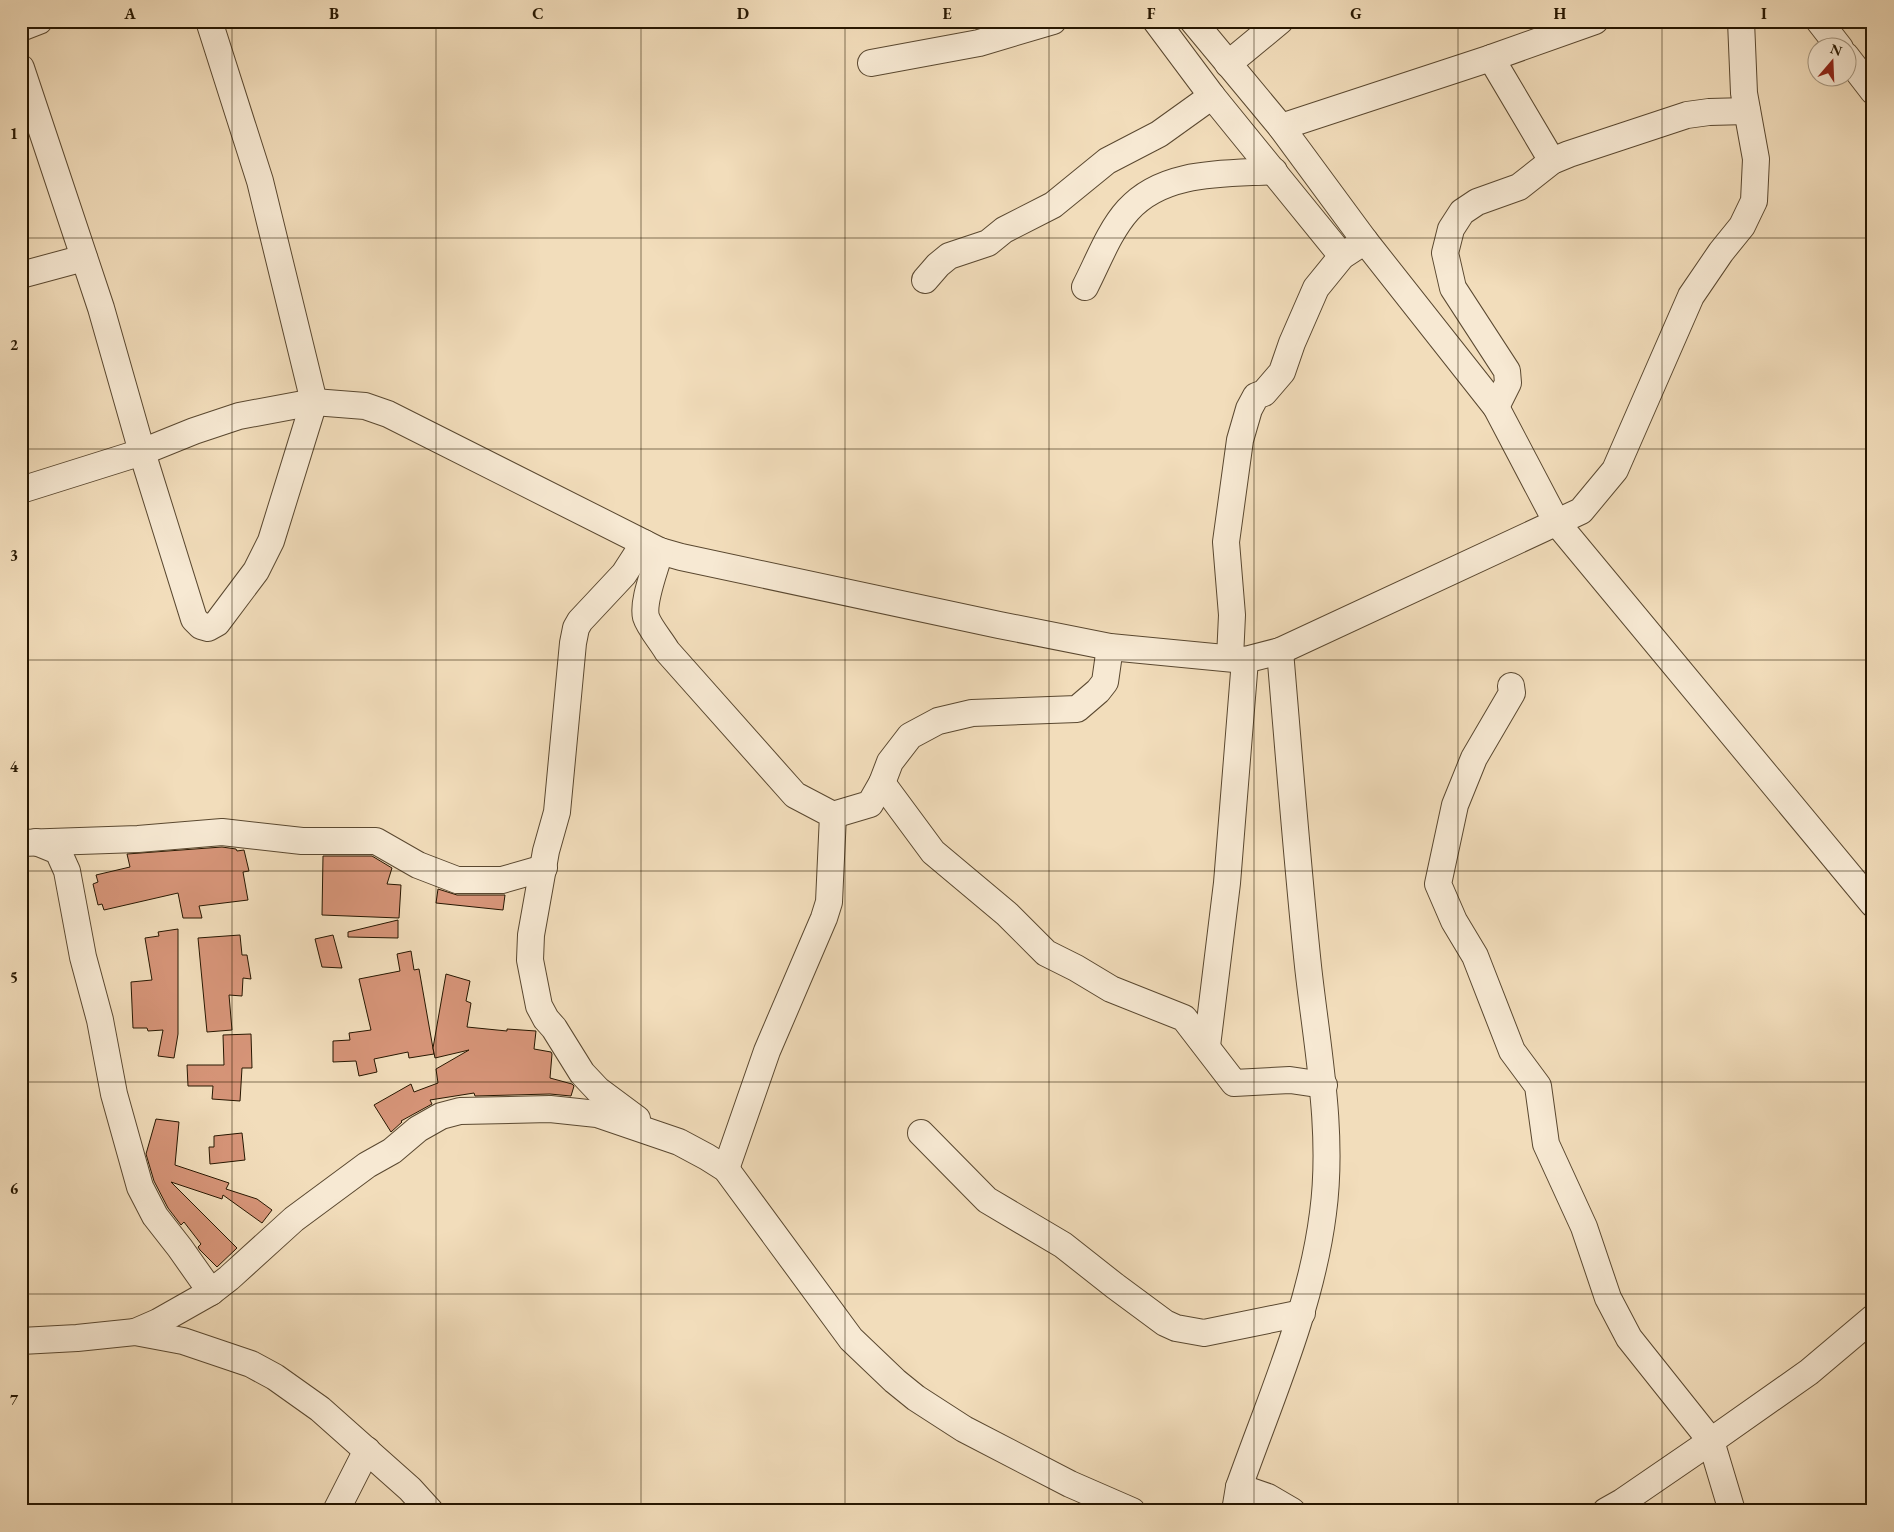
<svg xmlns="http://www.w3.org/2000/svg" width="1894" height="1532" font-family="'EB Garamond',serif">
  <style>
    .building { fill: #d79579; stroke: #271701 }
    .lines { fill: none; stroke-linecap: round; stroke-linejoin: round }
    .minor-casing { stroke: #5a4830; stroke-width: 28 }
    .minor { stroke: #f7e9d3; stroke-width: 26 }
    .grid { fill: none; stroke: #271701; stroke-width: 1; stroke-opacity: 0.55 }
    .neatline { fill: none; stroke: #271701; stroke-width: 2 }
    .grid-label { font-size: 16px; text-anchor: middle; font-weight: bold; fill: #271701 }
  </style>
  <rect width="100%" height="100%" fill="#f2ddbb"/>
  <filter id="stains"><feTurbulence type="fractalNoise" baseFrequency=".004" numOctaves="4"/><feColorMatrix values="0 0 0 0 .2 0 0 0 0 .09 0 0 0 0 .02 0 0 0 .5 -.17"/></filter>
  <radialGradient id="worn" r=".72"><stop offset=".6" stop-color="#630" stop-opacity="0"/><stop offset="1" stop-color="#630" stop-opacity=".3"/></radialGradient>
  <g class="building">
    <path d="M222,847L236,849L237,851L244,850L249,871L243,872L248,900L199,906L202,918H183L178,893L104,910L102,904L98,905L93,884L98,882L96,875L130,867L127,854Z"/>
    <path d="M323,856H372L392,868L387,884L401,885L399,918L322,915Z"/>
    <path d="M438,889L457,895H505L503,910L436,903Z"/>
    <path d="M398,920V938L348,937V932Z"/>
    <path d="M178,929V1034L174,1058L158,1056L163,1030L148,1031L147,1028H133L131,982L152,980L145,938L159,936L158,932Z"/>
    <path d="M240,935L242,955H247L251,979L243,978L242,996L229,995L232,1030L207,1032L198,938Z"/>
    <path d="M333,935L342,968L322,967L315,939Z"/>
    <path d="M411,951L414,970L419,969L434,1054L409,1058L408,1052L374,1059L377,1072L359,1076L356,1061L333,1062V1041L350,1040L349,1033L371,1030L359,979L400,971L397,954Z"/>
    <path d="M446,974L470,981L466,1001L471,1003L467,1027L507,1031V1029L536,1031L534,1049L551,1052L552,1054L550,1078L572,1084L574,1086L571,1096L550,1094L475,1096L474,1093L430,1100L432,1104L401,1121L402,1122L391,1132L374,1105L411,1084L414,1092L438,1083L436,1069L469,1050L435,1058L433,1048Z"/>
    <path d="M251,1034L252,1068H242L240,1101L212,1099L213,1086H188L187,1065H224L223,1035Z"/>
    <path d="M156,1119L179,1122L175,1165L229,1183L226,1189L257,1199L272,1210L262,1223L223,1195L222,1199L171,1182L237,1248L217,1267L200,1250L198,1247L201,1244L184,1222L181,1225L168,1208L154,1181L146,1154Z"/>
    <path d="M242,1133L245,1160L210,1164L209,1147H214V1136Z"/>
  </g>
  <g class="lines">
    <g class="minor-casing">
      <g id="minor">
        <path d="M1156,21L1212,96L1342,256"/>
        <path d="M1193,21L1281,127L1365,241L1496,407L1557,523L1873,904"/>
        <path d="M1819,21L1840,48"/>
        <path d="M21,28L39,21"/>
        <path d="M1846,56L1873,91"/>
        <path d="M1491,58L1552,161"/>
        <path d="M871,63L979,43L1053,21"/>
        <path d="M1228,64L1280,21"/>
        <path d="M21,68L101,308L142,452L194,619L201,626L208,628L217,623L256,571L271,541L314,402L260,181L209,21"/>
        <path d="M1281,127L1491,58L1595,21"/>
        <path d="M21,275L84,258"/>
        <path d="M925,280L938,265L949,256L988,243L1004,230L1053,205L1107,161L1159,134L1212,96"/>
        <path d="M1085,287C1098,262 1109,231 1128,210C1164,170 1225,174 1274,171"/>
        <path d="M1496,407L1508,383L1507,371L1453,288L1445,253L1451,229L1462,212L1477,202L1519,187L1552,161L1569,154L1687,115L1709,112L1747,111"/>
        <path d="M21,490L142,452L194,431L239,416L314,402L365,406L388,414L660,551L681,557L999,625L1110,647L1245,660L1280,651L1581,511L1615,470L1691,296L1721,252L1742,226L1754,201L1756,159L1744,93L1741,21"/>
        <path d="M660,551C656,568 642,601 646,617C649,627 662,642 667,651L795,795L833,815L829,902L824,918L767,1051L726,1169"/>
        <path d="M1230,658L1232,615L1226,542L1240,440L1249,409L1256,396L1264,393L1282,372L1292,343L1316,288L1342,256L1365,241"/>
        <path d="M1511,686L1512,693L1474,758L1455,805L1438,884L1454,921L1475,956L1512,1051L1538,1086L1546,1144L1584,1227L1608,1298L1629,1338L1711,1441L1732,1511"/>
        <path d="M882,783L933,852L1007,914L1046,953L1076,968L1111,989L1184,1018L1234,1083L1290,1080L1324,1085"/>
        <path d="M833,815L870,804L882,783L890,762L910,736L938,721L972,713L1077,709L1098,691L1105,682L1110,647"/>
        <path d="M36,842L58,851L67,871L83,957L100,1020L114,1094L140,1187L155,1216L180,1248L211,1292"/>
        <path d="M21,843L138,839L222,832L302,841H376L418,865L457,880H502L544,868"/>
        <path d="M1207,1046L1227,883L1245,660"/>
        <path d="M637,1119L598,1090L582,1073L554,1028L546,1019L539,1006L530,960L531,935L546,851L557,812L573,643L576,628L580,621L624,574L644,543"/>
        <path d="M921,1133L987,1200L1063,1245L1115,1286L1165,1323L1176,1328L1204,1333L1302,1313"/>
        <path d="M135,1332L158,1322L211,1292L229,1278L294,1219L367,1165L392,1151L418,1129L441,1116L460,1111L550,1109L597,1114L679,1142L707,1157L726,1169L851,1339L895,1381L916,1398L964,1429L1070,1484L1132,1511"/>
        <path d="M21,1341L77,1338L135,1332L183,1341L251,1364L275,1377L320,1409L410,1489L430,1511"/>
        <path d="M1239,1487L1268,1497L1292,1511"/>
        <path d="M336,1511L367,1450"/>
        <path d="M1235,1511L1239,1487C1271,1397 1311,1308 1323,1213C1334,1131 1317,1048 1308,966C1297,861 1289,756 1280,651"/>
        <path d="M1606,1511L1622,1502L1711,1441L1809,1372L1873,1318"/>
      </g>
    </g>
    <use href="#minor" class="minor"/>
  </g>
  <path class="grid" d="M232,21V1511M436,21V1511M641,21V1511M845,21V1511M1049,21V1511M1254,21V1511M1458,21V1511M1662,21V1511M21,238H1873M21,449H1873M21,660H1873M21,871H1873M21,1082H1873M21,1294H1873"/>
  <rect width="1894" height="1532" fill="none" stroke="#f2ddbb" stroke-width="55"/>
  <g transform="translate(1832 62) rotate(19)"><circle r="24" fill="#f7e9d3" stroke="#a4957f"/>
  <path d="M0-4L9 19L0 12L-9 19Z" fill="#8f2418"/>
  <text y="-8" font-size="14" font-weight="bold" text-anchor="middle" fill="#271701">N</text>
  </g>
  <rect x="28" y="28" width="1838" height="1476" class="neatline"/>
  <g class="grid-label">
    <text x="130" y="19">A</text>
    <text x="334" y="19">B</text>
    <text x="538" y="19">C</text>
    <text x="743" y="19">D</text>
    <text x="947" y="19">E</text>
    <text x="1151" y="19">F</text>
    <text x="1356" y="19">G</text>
    <text x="1560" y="19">H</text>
    <text x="1764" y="19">I</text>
    <text x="14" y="139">1</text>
    <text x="14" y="350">2</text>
    <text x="14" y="561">3</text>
    <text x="14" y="772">4</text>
    <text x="14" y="983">5</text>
    <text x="14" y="1194">6</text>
    <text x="14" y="1405">7</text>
  </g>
  <rect width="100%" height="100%" filter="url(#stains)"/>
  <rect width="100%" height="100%" fill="url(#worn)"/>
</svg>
